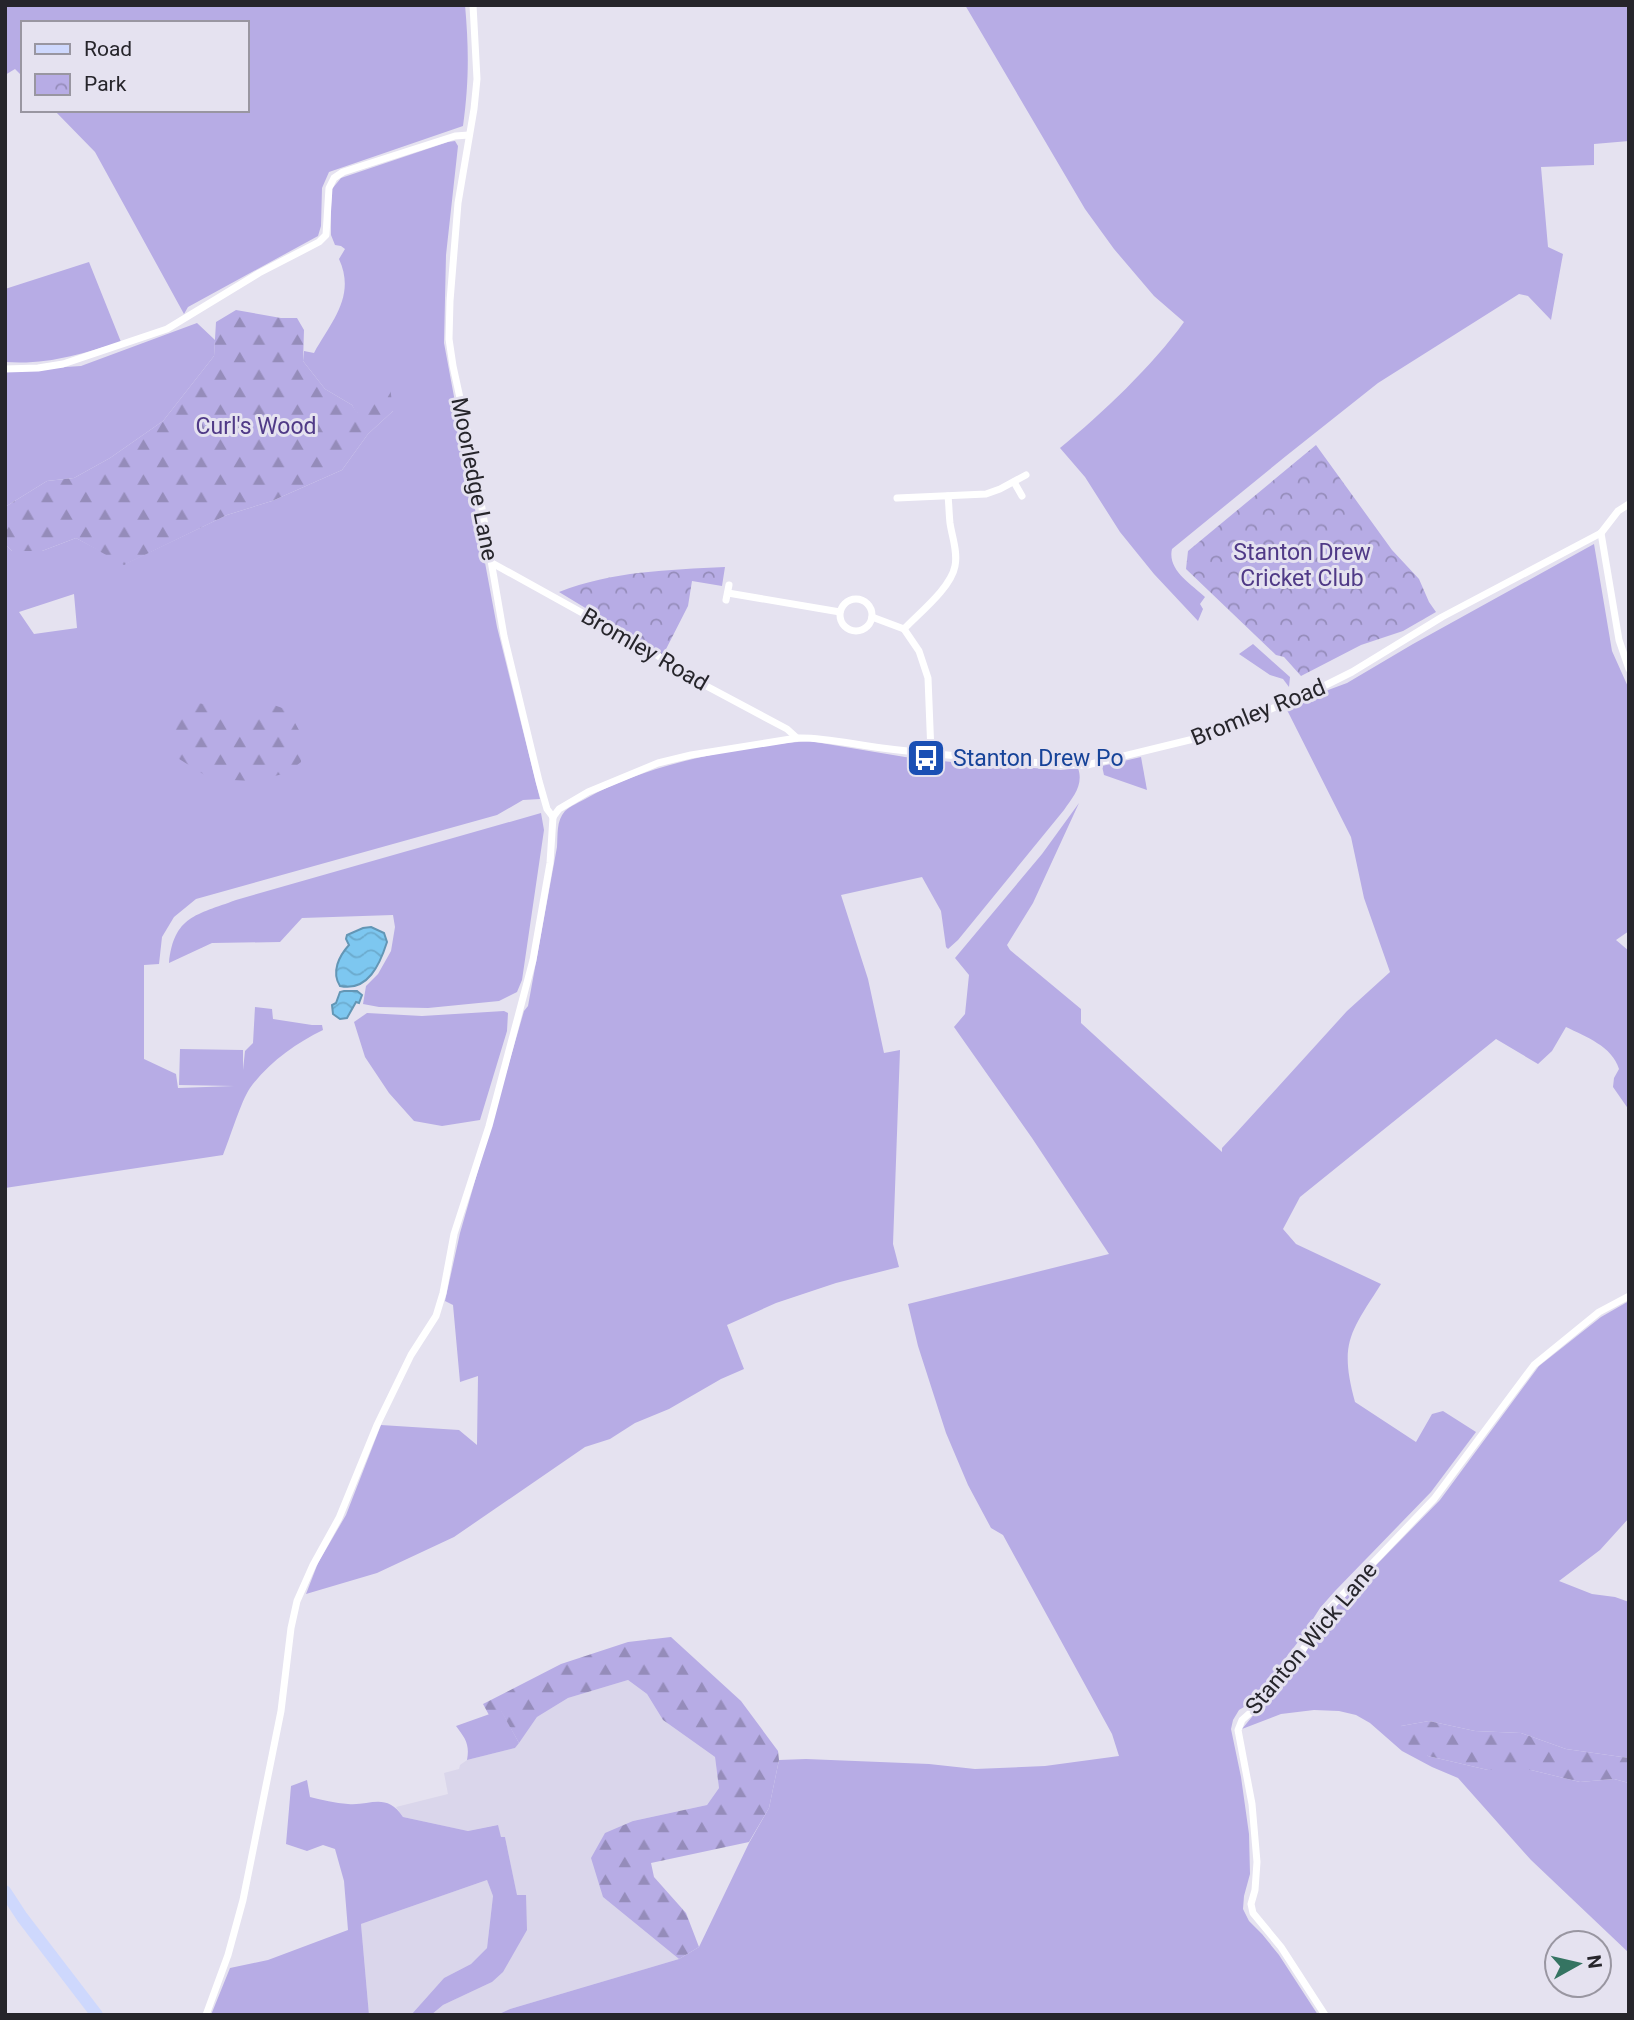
<svg xmlns="http://www.w3.org/2000/svg" width="1634" height="2020" font-family="Roboto,sans-serif">
  <style>
    .built { fill: #dad6eb }
    .grass { fill: #b7ace5; fill-rule: evenodd }
    .forest { fill: url(#forest-firs) }
    .park { fill: url(#park-crowns) }
    .water { fill: url(#water-waves); stroke: #6396b5; stroke-width: 2 }
    .lines { fill: none; stroke-linecap: round; stroke-linejoin: round }
    .minor { stroke: #fff; stroke-width: 7 }
    .primary { stroke: #ced8fd; stroke-width: 12 }
    .labels { text-anchor: middle; stroke-width: 6; stroke-linejoin: round; paint-order: stroke }
    .park-label { font-size: 23px; fill: #503a87; stroke: #e5e2f0 }
    .street-label { font-size: 23px; fill: #26252b; stroke: #e5e2f0 }
    .transit-label { font-size: 23px; fill: #164399; stroke: #e5e2f0; text-anchor: start }
  </style>
  <defs>
    <pattern id="forest-firs" width="22" height="20" patternUnits="userSpaceOnUse" patternTransform="scale(1.75)"><rect width="22" height="20" fill="#b7ace5"/><path d="M5 1l3.5 6h-7zM16 11l3.5 6h-7z" fill="#958cba"/></pattern>
    <pattern id="park-crowns" width="20" height="18" patternUnits="userSpaceOnUse" patternTransform="scale(1.75)"><rect width="20" height="18" fill="#b7ace5"/><path d="M2 6a3 3 0 1 1 6 0M12 15a3 3 0 1 1 6 0" fill="none" stroke="#958cba"/></pattern>
    <pattern id="water-waves" width="16" height="10" patternUnits="userSpaceOnUse" patternTransform="scale(1.75)"><rect width="16" height="10" fill="#7dc7f0"/><path d="M0 5q4-4 8 0t8 0" fill="none" stroke="#6cabce"/></pattern>
  </defs>
  <rect width="100%" height="100%" fill="#e5e2f0"/>
  <g class="built">
    <path d="M628,1680L647,1694L663,1720L715,1757L719,1788L707,1805L633,1821L603,1897L679,1959L510,2009L497,2015H431L443,2005L492,1982L526,1895L517,1896L505,1837H501L497,1825L468,1831L403,1817L396,1807L448,1794L444,1773L459,1769L460,1765L467,1760L515,1748L537,1717L568,1698Z"/>
    <path d="M487,1880L493,1896L487,1948L471,1964L444,1978L411,2015H369L361,1924Z"/>
  </g>
  <g class="grass">
    <path d="M5,5H465C469,49 469,83 463,126L329,172L322,188L321,226L318,236L188,307L184,314L95,152L54,110H247V23H23V77L15,69L5,75Z"/>
    <path d="M965,5H1629V141L1594,144V165L1541,167L1548,247L1563,254L1551,320L1528,296L1519,294L1378,383L1286,456L1172,549C1167,570 1191,584 1205,597L1200,604L1203,609L1198,621L1154,574L1120,532L1085,477L1060,448C1102,414 1153,365 1184,322L1154,296L1114,249L1085,209Z"/>
    <path d="M455,141L458,146L446,255L444,343L497,627L540,799L523,800L497,815L196,899L174,917L162,937L159,964L144,965V1059L176,1074L178,1088L234,1086L179,1085L180,1049L243,1050V1070L245,1051L253,1043L255,1007L272,1009L273,1019L312,1025H322L323,1030C296,1043 268,1063 250,1088C241,1101 230,1138 223,1155L5,1188V544L12,551H42L76,538L125,564L227,515L272,501L342,470L368,434L393,411L356,413L352,405L325,389L303,361L304,351L314,353C332,321 356,296 339,259L345,249L341,246L335,245L331,235V207L332,189L341,178L448,142ZM74,594L77,628L34,634L19,612Z"/>
    <path d="M89,262L121,342C80,354 49,365 5,362V289Z"/>
    <path d="M197,323L215,340L214,356L163,421L110,458L74,478L47,481L5,507V371L81,366Z"/>
    <path d="M1594,544L1612,651L1629,689V931L1616,940L1629,951V1110L1613,1087L1614,1078L1619,1069C1612,1046 1586,1037 1566,1027L1552,1051L1538,1064L1496,1039L1300,1197L1283,1229L1296,1244L1381,1284C1350,1333 1339,1343 1355,1402L1416,1442L1432,1414L1443,1411L1476,1432L1431,1492L1335,1591L1320,1608L1301,1638L1252,1702L1239,1710L1233,1720L1231,1729L1241,1777L1249,1834L1250,1874L1244,1896L1243,1909L1249,1921L1262,1934L1279,1955L1318,2015H497L510,2009L679,1959L699,1947L749,1843L769,1808L779,1760L806,1759L929,1764L975,1769L1045,1766L1119,1756L1112,1734L1003,1535L991,1528L968,1485L946,1433L918,1346L908,1304L1109,1254L1032,1138L954,1027L965,1014L969,975L955,958L1042,854L1079,803L1033,903L1007,945L1010,950L1081,1009V1023L1222,1152V1148L1236,1133L1347,1011L1390,972L1364,898L1351,837L1285,706L1347,683L1413,644Z"/>
    <path d="M1253,644L1290,677L1289,687L1283,679L1270,675L1239,654Z"/>
    <path d="M809,741L905,757L961,763L1061,770L1078,768C1084,785 1073,797 1064,810L958,940L948,949L946,947L941,911L922,877L841,895L868,979L884,1053L900,1050L893,1244L899,1267L836,1283L776,1303L727,1325L744,1369L721,1379L669,1409L635,1423L610,1439L585,1447L454,1537L377,1573L306,1594L318,1563L346,1515L381,1425L459,1430L477,1445L478,1376L460,1382L453,1305L445,1301L460,1233L524,1011L528,1006L557,847C558,835 556,821 565,811C570,806 580,802 587,798C646,764 741,746 809,741Z"/>
    <path d="M1141,757L1147,790L1104,775L1102,766Z"/>
    <path d="M541,813L544,830L522,980L517,992L499,1001L428,1008L379,1007L363,1004L366,986L378,974L391,951L395,927L393,915L302,918L280,942L212,943L169,963C174,916 196,915 236,900Z"/>
    <path d="M504,1011L508,1013L507,1031L480,1120L442,1126L414,1121L389,1093L365,1057L354,1022L367,1013L422,1016Z"/>
    <path d="M1629,1301V1518L1600,1550L1559,1581L1592,1594L1615,1597L1629,1602V1758L1566,1749L1521,1733L1475,1731L1429,1721L1401,1726L1428,1756L1488,1770H1531L1580,1782L1614,1779L1629,1783V1953L1531,1860L1458,1778L1432,1767L1402,1751L1370,1723L1356,1715L1339,1711L1314,1710L1281,1714L1242,1729L1306,1651L1333,1609L1440,1500L1539,1366L1601,1317Z"/>
    <path d="M501,1710L519,1743L515,1748L467,1760C470,1744 465,1738 456,1726Z"/>
    <path d="M307,1780L310,1797C322,1800 335,1803 348,1804C371,1806 386,1792 403,1817L468,1831L498,1825L501,1837H505L517,1895H526L527,1930L503,1972L492,1982L443,2005L431,2015H411L444,1978L471,1964L487,1948L493,1896L487,1880L361,1924L369,2015H211L230,1968L268,1960L348,1930L344,1881L335,1849L323,1845L307,1851L286,1844L291,1786Z"/>
  </g>
  <g class="forest">
    <path d="M236,310L281,318H297L304,330L303,361L325,389L352,405L357,413L390,386L393,411L368,434L342,470L272,501L227,515L124,565L76,538L42,551H12L5,544V507L47,481L74,478L110,458L163,421L214,356L216,322Z"/>
    <path d="M187,701L214,706L232,722L254,720L268,703L288,710L300,732L301,762L287,773L254,781L211,779L176,757L175,731Z"/>
    <path d="M671,1637L741,1701L778,1751L779,1760L769,1808L749,1842L651,1863L654,1877L686,1913L699,1947L679,1959L603,1897L591,1858L605,1833L633,1821L707,1805L719,1788L715,1757L663,1720L647,1694L628,1680L568,1698L537,1717L519,1743L501,1711L489,1715L483,1704L561,1664L628,1642Z"/>
    <path d="M1429,1721L1475,1731L1521,1733L1566,1749L1629,1758V1783L1614,1779L1580,1782L1531,1770H1488L1428,1756L1404,1742L1401,1726Z"/>
  </g>
  <g class="park">
    <path d="M1316,445L1392,550L1419,579L1429,602L1436,612L1403,631L1361,645L1301,676L1284,657L1276,655L1186,569L1188,551Z"/>
    <path d="M725,567L722,586L692,581L688,606L663,655L559,592C612,571 668,570 725,567Z"/>
  </g>
  <g class="water">
    <path d="M371,927L384,933L387,942C380,964 368,992 340,986C331,972 339,956 349,945L346,939L347,935L363,928Z"/>
    <path d="M344,991H357L362,995L359,1003L356,1002L347,1018L340,1019L333,1014L332,1005L336,1003L340,992Z"/>
  </g>
  <g class="lines">
    <g class="minor">
      <path d="M473,5L477,79L474,109L458,203L450,301L449,339L453,366L474,462L504,636L539,781L547,809L553,817"/>
      <path d="M5,369L38,368L63,364L167,329L259,273L319,242L326,235L329,188L334,178L343,172L455,136L469,135"/>
      <path d="M1014,482L1022,496"/>
      <path d="M897,498L986,494L1000,489L1026,475"/>
      <path d="M1601,533L1619,640L1629,669"/>
      <path d="M492,563L649,650L697,681L787,729L797,738C826,737 854,745 882,748C944,756 1007,760 1069,765H1087L1210,735L1320,688L1352,672L1442,617L1601,533L1618,511L1629,504"/>
      <path d="M728,593L840,612"/>
      <circle cx="856" cy="615" r="16"/>
      <path d="M726,600L729,585"/>
      <path d="M872,617L904,629L919,651L928,678L931,753"/>
      <path d="M904,629C919,613 951,588 955,566C958,552 952,537 950,523C949,514 949,505 948,496"/>
      <path d="M553,817L559,809L588,792L658,763L691,755L797,738"/>
      <path d="M206,2015L228,1955L243,1900L281,1711L291,1628L297,1601L313,1565L339,1518L377,1425L411,1355L436,1316L443,1293L454,1234L489,1126L533,960L550,863L553,817"/>
      <path d="M1325,2015L1281,1947L1253,1913L1251,1904L1255,1890L1257,1862L1252,1804L1238,1730L1242,1720L1260,1704L1301,1653L1327,1611L1434,1499L1534,1365L1599,1312L1629,1296"/>
    </g>
    <path class="primary" d="M5,1891L22,1917L97,2015"/>
  </g>
  <defs>
    <g id="bus-square" transform="scale(2.0125)"><rect x="-9" y="-9" width="18" height="18" rx="4" fill="#1a4fb4" stroke="#e5e2f0"/><path d="M-5-6H5V4H4V6H2V4H-2V6H-4V4H-5ZM-3.5-4V0h7V-4ZM-3.5 1.2v1.5H-2V1.2ZM2 1.2v1.5H3.5V1.2Z" fill="#fff"/></g>
  </defs>
  <g fill-rule="evenodd">
    <use href="#bus-square" x="926" y="758"/>
  </g>
  <g class="labels">
    <g class="park-label">
      <text x="256" y="434">Curl's Wood</text>
      <text x="1302" y="560">Stanton Drew<tspan x="1302" dy="26">Cricket Club</tspan></text>
    </g>
    <g class="street-label">
      <text transform="translate(475 479) rotate(79)" y="8">Moorledge Lane</text>
      <text transform="translate(645 649) rotate(30)" y="8">Bromley Road</text>
      <text transform="translate(1258 712) rotate(-22)" y="8">Bromley Road</text>
      <text transform="translate(1311 1638) rotate(-50)" y="8">Stanton Wick Lane</text>
    </g>
    <g class="transit-label">
      <text x="953" y="766">Stanton Drew Po</text>
    </g>
  </g>
  <rect width="1634" height="2020" fill="none" stroke="#26252b" stroke-width="14"/>
  <rect x="21" y="21" width="228" height="91" fill="#e5e2f0" stroke="#9996a1" stroke-width="2"/>
  <rect x="35" y="44" width="35" height="10" fill="#ced8fd" stroke="#9996a1" stroke-width="2"/>
  <text x="84" y="56" font-size="21" fill="#26252b">Road</text>
  <rect x="35" y="74" width="35" height="21" fill="url(#park-crowns)" stroke="#9996a1" stroke-width="2"/>
  <text x="84" y="91" font-size="21" fill="#26252b">Park</text>
  <g transform="translate(1578 1964) rotate(82)"><circle r="33" fill="#e5e2f0" stroke="#9996a1" stroke-width="2"/>
  <path d="M0-5L12 26L0 18L-12 26Z" fill="#357462"/>
  <text y="-10" font-size="19" font-weight="bold" text-anchor="middle" fill="#26252b">N</text>
  </g>
</svg>
